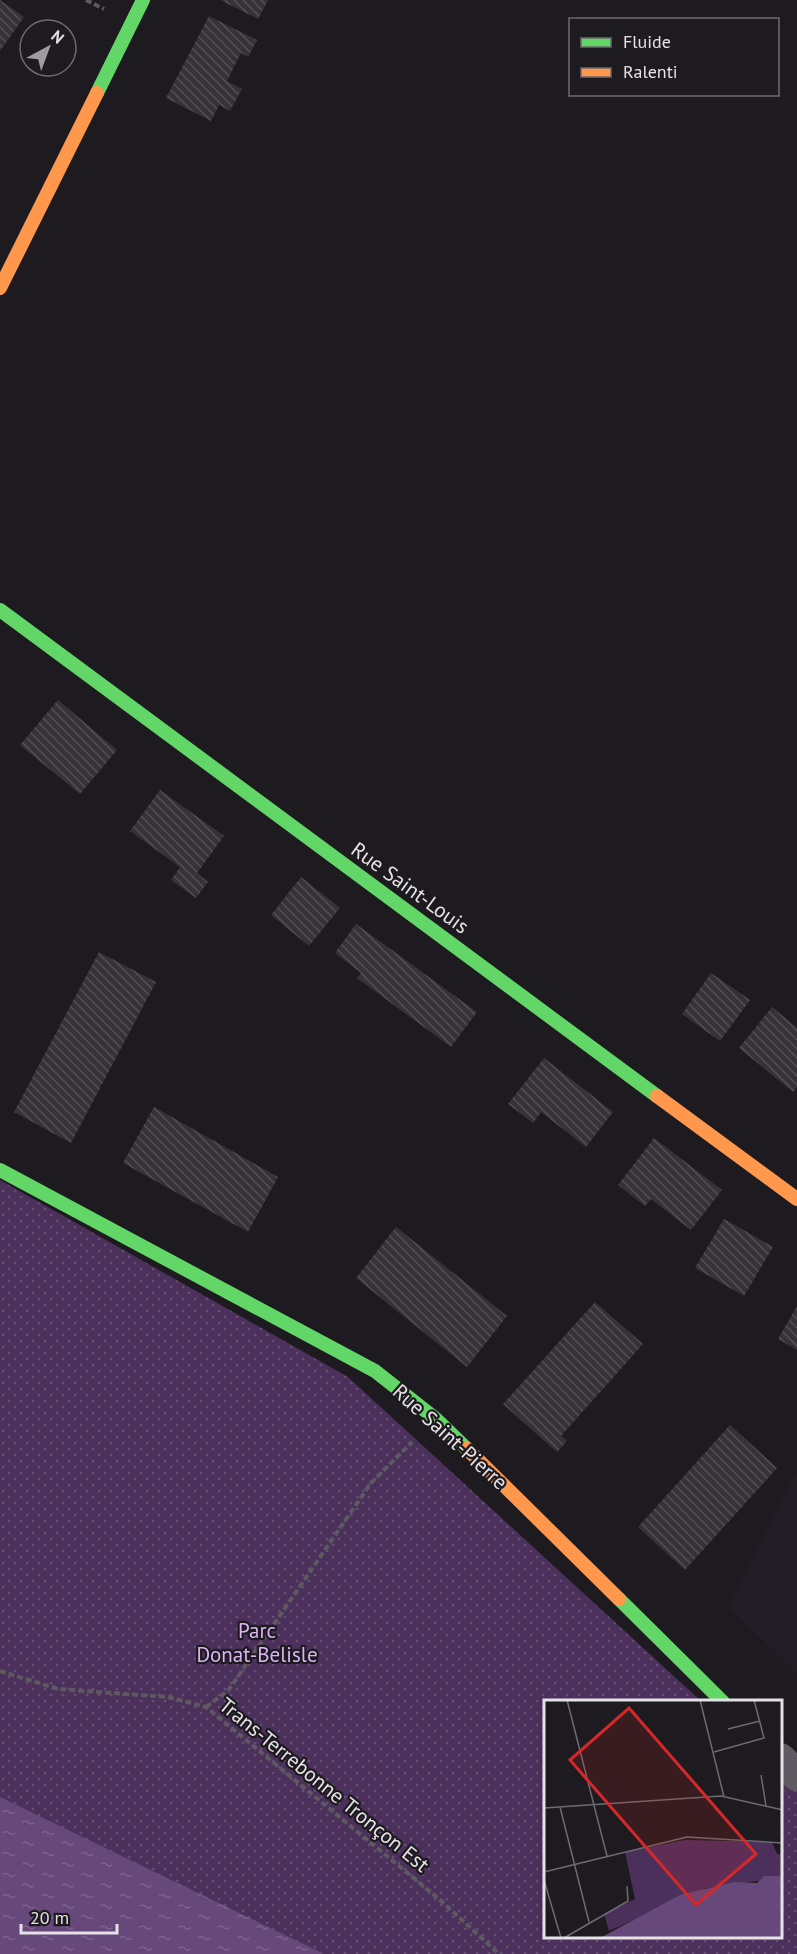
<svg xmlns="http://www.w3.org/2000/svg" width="797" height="1954" font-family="'PT Sans',sans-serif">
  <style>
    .built { fill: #231d27 }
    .park { fill: url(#park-dots) }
    .water { fill: url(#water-ripples) }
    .building { fill: url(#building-back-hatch) }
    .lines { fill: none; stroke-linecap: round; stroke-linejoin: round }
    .path { stroke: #5d5a5f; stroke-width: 4; stroke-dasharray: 6 3; stroke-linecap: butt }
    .street { stroke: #5f5b62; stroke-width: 32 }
    .fast { stroke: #63d668; stroke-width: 14 }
    .slow { stroke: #ff974d; stroke-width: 14 }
    .labels { text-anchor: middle; stroke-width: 4.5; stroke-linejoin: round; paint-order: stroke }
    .street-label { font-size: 21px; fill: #e5e2e6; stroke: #1d1a20 }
    .park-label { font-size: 21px; fill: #dcb4f6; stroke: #1d1a20 }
    .inset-road { fill: none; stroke: #6d6b6f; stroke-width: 1.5 }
    .view { fill: #d62828; fill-opacity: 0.15; stroke: #d62828; stroke-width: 3 }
    .inset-edge { fill: none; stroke: #e5e2e6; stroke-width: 3 }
  </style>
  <defs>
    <pattern id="park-dots" width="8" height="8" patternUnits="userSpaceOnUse" patternTransform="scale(1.5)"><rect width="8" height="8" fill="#4c305c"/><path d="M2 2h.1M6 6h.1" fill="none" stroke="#664e73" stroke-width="1.8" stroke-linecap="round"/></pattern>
    <pattern id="water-ripples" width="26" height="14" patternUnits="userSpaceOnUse" patternTransform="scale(1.5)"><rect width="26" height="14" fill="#67487b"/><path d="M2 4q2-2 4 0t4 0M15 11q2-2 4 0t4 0" fill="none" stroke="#7d628e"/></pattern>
    <pattern id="building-back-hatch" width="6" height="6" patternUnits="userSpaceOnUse" patternTransform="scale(1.5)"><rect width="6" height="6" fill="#353336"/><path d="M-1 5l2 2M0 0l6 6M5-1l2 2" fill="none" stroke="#525053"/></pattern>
  </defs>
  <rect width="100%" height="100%" fill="#1d1b1f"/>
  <path class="built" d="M797,1471V1673L729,1607Z"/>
  <path class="park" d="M0,1180L348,1377L702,1702H545V1938H780L781,1774L797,1789V1954H308L0,1817Z"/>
  <path class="water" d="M0,1797L318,1951L322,1954H0Z"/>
  <g class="building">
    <path d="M0,0L24,17L0,51Z"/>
    <path d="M220,0H268L258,19Z"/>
    <path d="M209,16L257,40L248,57L241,53L227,81L242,89L230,111L219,105L211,121L166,98Z"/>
    <path d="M58,700L117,750L80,794L20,745Z"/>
    <path d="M160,790L224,836L197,873L208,882L196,898L171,880L180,867L130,831Z"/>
    <path d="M301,877L340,908L309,946L271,915Z"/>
    <path d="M356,924L477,1012L451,1047L357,978L361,973L335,953Z"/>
    <path d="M99,952L156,982L71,1143L14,1112Z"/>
    <path d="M711,973L750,1000L720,1041L682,1014Z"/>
    <path d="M772,1007L797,1028V1087L793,1092L739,1048Z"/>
    <path d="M544,1058L613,1112L586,1147L541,1112L533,1123L508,1104Z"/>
    <path d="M154,1107L278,1177L248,1232L123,1163Z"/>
    <path d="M654,1138L722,1190L691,1230L651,1199L645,1206L618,1185Z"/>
    <path d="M724,1219L773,1247L744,1296L695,1268Z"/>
    <path d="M396,1227L507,1316L467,1367L356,1278Z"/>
    <path d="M595,1302L643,1344L561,1436L567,1441L557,1452L503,1404Z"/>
    <path d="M797,1306V1350L778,1339Z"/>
    <path d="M730,1425L777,1468L685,1570L638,1527Z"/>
  </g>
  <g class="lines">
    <g class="path">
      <path d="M86,0L104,9"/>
      <path d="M0,1671L58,1689L168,1697L206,1707L439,1899L499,1954"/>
      <path d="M206,1707L228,1691L371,1483L412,1442"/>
    </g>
    <path class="street" d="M780,1759L797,1775"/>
    <g class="fast">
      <path d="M97,93L143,0"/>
      <path d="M0,610L657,1096"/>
      <path d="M0,1170L375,1371L436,1419L466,1448"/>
      <path d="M619,1599L723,1702"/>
    </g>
    <g class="slow">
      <path d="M0,288L97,93"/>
      <path d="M657,1096L797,1199"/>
      <path d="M466,1448L619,1599"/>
    </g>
  </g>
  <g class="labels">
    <g class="street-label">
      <text transform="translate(410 888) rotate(36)" y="7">Rue Saint-Louis</text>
      <text transform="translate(450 1437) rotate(42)" y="7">Rue Saint-Pierre</text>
      <text transform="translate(324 1785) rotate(39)" y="7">Trans-Terrebonne Tronçon Est</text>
    </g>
    <g class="park-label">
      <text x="257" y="1638">Parc<tspan x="257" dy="24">Donat-Belisle</tspan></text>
    </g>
  </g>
  <g transform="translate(544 1700)">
    <rect width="238" height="238" fill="#1d1b1f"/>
    <path d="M141,140L228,142L233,154H238V178L162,188L65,231L60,214L91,199L81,152Z" fill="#4c305c"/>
    <path d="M220,176H238V238H56L136,195L190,182L213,183Z" fill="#67487b"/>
    <path class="inset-road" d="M23,0L63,156M156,0L180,97M184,29L216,21M170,52L220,38L210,0M217,75L222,106M16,107L45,222M0,108L177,96L239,110M0,172L143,137L239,143M0,180L17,238M20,238L84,201L83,186"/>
    <path class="view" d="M85,8L212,154L152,205L26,60Z"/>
    <rect width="238" height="238" class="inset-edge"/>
  </g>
  <rect x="569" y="18" width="210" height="78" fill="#1d1a20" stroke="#6d6a6f" stroke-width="1.5"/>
  <rect x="581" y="38" width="30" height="9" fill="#63d668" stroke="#6d6a6f" stroke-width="1.5"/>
  <text x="623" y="48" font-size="18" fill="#e5e2e6">Fluide</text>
  <rect x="581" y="68" width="30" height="9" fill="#ff974d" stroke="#6d6a6f" stroke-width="1.5"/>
  <text x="623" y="78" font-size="18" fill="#e5e2e6">Ralenti</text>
  <g transform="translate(48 48) rotate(41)"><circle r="28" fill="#1d1a20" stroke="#6d6a6f" stroke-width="1.5"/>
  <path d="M0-4.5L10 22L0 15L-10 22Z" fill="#9f9ca0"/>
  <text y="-9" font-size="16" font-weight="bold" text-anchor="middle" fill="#e5e2e6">N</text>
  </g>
  <path d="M21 1924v9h96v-9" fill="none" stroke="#e5e2e6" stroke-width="3"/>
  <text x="30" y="1924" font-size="18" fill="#e5e2e6" stroke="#1d1a20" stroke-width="4.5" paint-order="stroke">20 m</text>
</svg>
